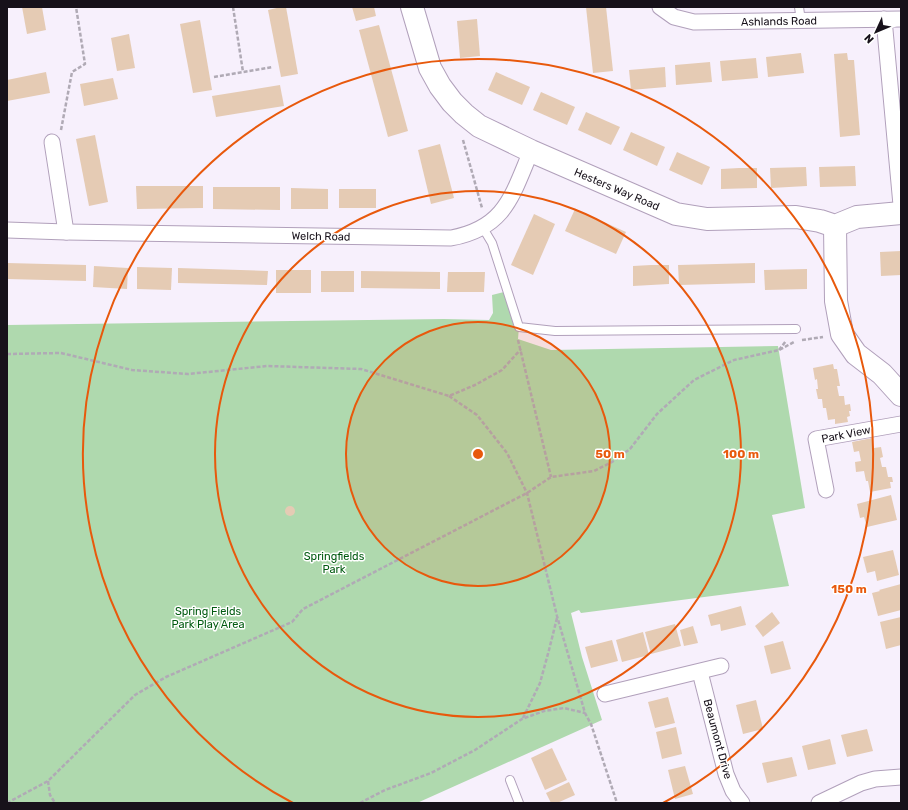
<svg xmlns="http://www.w3.org/2000/svg" width="908" height="810" font-family="Rubik,sans-serif">
  <style>
    .green { fill: #afd9ae }
    .building { fill: #e5cbb4 }
    .lines { fill: none; stroke-linecap: round; stroke-linejoin: round }
    .lane-casing { stroke: #b1a0bb; stroke-width: 10 }
    .street-casing { stroke: #b1a0bb; stroke-width: 17 }
    .secondary-casing { stroke: #b1a0bb; stroke-width: 24 }
    .path { stroke: #b0aab5; stroke-width: 2.5; stroke-dasharray: 4 2; stroke-linecap: butt }
    .lane { stroke: #fff; stroke-width: 8 }
    .street { stroke: #fff; stroke-width: 15 }
    .secondary { stroke: #fff; stroke-width: 22 }
    .ring { fill: none; stroke: #e8590c; stroke-width: 2 }
    .labels { text-anchor: middle; stroke-width: 3; stroke-linejoin: round; paint-order: stroke }
    .street-label { font-size: 11px; fill: #17111a; stroke: #fff }
    .park-label { font-size: 11px; fill: #015a10; stroke: #fff }
    .centre { fill: #e8590c; stroke: #fff; stroke-width: 2 }
    .ring-label { font-size: 12px; text-anchor: middle; font-weight: bold; fill: #e8590c; stroke: #fff; stroke-width: 3; stroke-linejoin: round; paint-order: stroke }
  </style>
  <rect width="100%" height="100%" fill="#f7f0fc"/>
  <path class="green" d="M508,291L519,327L518,339L551,350L778,346L805,508L772,515L789,586L581,613L579,610L571,613L582,657L602,720L417,803H7V325L444,319L489,320L493,313L492,295Z"/>
  <g class="building">
    <path d="M22,7H42L46,30L27,34Z"/>
    <path d="M281,7H286L298,74L281,77L268,10Z"/>
    <path d="M352,7H374L376,16L356,21Z"/>
    <path d="M586,7H606L613,71L593,73Z"/>
    <path d="M477,19L480,56L460,58L457,21Z"/>
    <path d="M200,20L212,90L193,93L180,24Z"/>
    <path d="M379,25L408,131L388,137L359,30Z"/>
    <path d="M129,34L135,68L117,71L111,38Z"/>
    <path d="M801,53L804,73L768,77L766,57Z"/>
    <path d="M847,53L848,60H854L860,135L840,137L834,54Z"/>
    <path d="M756,58L758,78L722,81L720,61Z"/>
    <path d="M710,62L712,82L676,85L675,65Z"/>
    <path d="M665,67L666,87L631,90L629,70Z"/>
    <path d="M46,72L50,93L7,101V80Z"/>
    <path d="M496,72L530,87L522,105L488,90Z"/>
    <path d="M113,78L118,99L84,106L80,84Z"/>
    <path d="M280,85L284,106L216,117L212,96Z"/>
    <path d="M541,92L575,107L567,125L533,110Z"/>
    <path d="M586,112L620,127L611,145L578,130Z"/>
    <path d="M631,132L665,147L657,166L623,150Z"/>
    <path d="M95,135L108,202L89,206L76,139Z"/>
    <path d="M440,144L454,198L431,204L418,150Z"/>
    <path d="M677,152L710,167L702,185L669,170Z"/>
    <path d="M855,166L856,186L820,187L819,167Z"/>
    <path d="M806,167L807,186L771,188L770,168Z"/>
    <path d="M739,168H757V188L721,189V169Z"/>
    <path d="M136,186H203V208L137,209Z"/>
    <path d="M213,187H280V210L213,209Z"/>
    <path d="M291,188L328,189V209H291Z"/>
    <rect x="339" y="189" width="37" height="19"/>
    <path d="M575,209L626,232L616,254L565,231Z"/>
    <path d="M534,214L555,224L533,275L511,265Z"/>
    <path d="M901,251V275L881,276L880,252Z"/>
    <path d="M7,263L86,265V281L7,279Z"/>
    <path d="M755,263V283L679,285L678,265Z"/>
    <path d="M651,265H669V284L633,286V266Z"/>
    <path d="M94,266L128,268L127,289L93,287Z"/>
    <path d="M137,267L172,268L171,290L137,289Z"/>
    <path d="M178,268L268,271L267,285L178,283Z"/>
    <path d="M807,269V289L765,290L764,270Z"/>
    <rect x="276" y="270" width="35" height="23"/>
    <rect x="321" y="271" width="33" height="21"/>
    <path d="M361,271L440,272V289L361,288Z"/>
    <path d="M448,272H485L484,292H447Z"/>
    <path d="M833,364L834,369H837L840,386H837L839,396H844L845,405L850,404L851,411H849L850,416L847,417L848,422L835,424V419L828,420L826,408H823L822,399H818L816,389H818L817,379L815,380L813,368Z"/>
    <path d="M872,438L874,448L881,447L883,457L880,458L882,467H886L888,477H892L893,482H890L891,488L870,492L868,481H866L864,471L856,472L855,462L861,461L859,451L854,452L852,442Z"/>
    <path d="M891,495L897,520L867,527L864,517L860,518L857,504Z"/>
    <circle cx="290" cy="511" r="5"/>
    <path d="M893,550L899,575L877,581L875,571L867,573L863,557Z"/>
    <path d="M901,584V610L878,616L872,593L880,591L879,590Z"/>
    <path d="M741,606L746,625L721,631L720,624L711,626L708,615Z"/>
    <path d="M772,612L780,623L763,637L755,626Z"/>
    <path d="M901,617V645L886,649L880,622Z"/>
    <path d="M675,624L681,646L651,654L645,632Z"/>
    <path d="M693,626L698,643L684,646L680,630Z"/>
    <path d="M643,632L649,655L622,662L616,640Z"/>
    <path d="M612,640L618,661L591,668L585,647Z"/>
    <path d="M783,641L791,669L771,674L764,646Z"/>
    <path d="M668,697L675,723L655,728L648,702Z"/>
    <path d="M756,700L763,729L743,734L736,705Z"/>
    <path d="M676,727L682,754L662,759L656,732Z"/>
    <path d="M867,729L873,751L847,757L841,735Z"/>
    <path d="M830,739L836,764L808,770L802,746Z"/>
    <path d="M552,748L567,780L545,790L531,758Z"/>
    <path d="M792,757L797,776L767,783L762,763Z"/>
    <path d="M685,766L693,794L675,799L668,770Z"/>
    <path d="M569,782L575,795L557,803H551L546,793Z"/>
  </g>
  <g class="lines">
    <g class="lane-casing">
      <g id="lane">
        <path d="M799,7L801,21"/>
        <path d="M483,228L492,243L519,327L555,331L796,329"/>
        <path d="M510,780L519,803"/>
      </g>
    </g>
    <g class="street-casing">
      <g id="street">
        <path d="M660,7L674,17L694,22L901,19"/>
        <path d="M884,19L901,205"/>
        <path d="M52,142L66,232"/>
        <path d="M7,230L66,232L451,238C505,228 512,196 531,151"/>
        <path d="M826,490L816,439L901,424"/>
        <path d="M700,672L726,774L733,791L742,803"/>
        <path d="M605,694L721,666"/>
        <path d="M819,803L861,783L875,779L901,777"/>
      </g>
    </g>
    <g class="secondary-casing">
      <g id="secondary">
        <path d="M412,7L430,68L440,86L452,102L464,114L479,126L531,151L676,214L707,219L796,217L820,221L835,226L857,217L901,213"/>
        <path d="M835,226L836,301L842,334L856,354L882,374L901,395"/>
      </g>
    </g>
    <g class="path">
      <path d="M233,7L243,72"/>
      <path d="M214,77L273,67"/>
      <path d="M61,130L72,72L85,64L76,7"/>
      <path d="M463,140L482,208"/>
      <path d="M518,340L551,477"/>
      <path d="M802,340L823,337"/>
      <path d="M779,350L786,341"/>
      <path d="M7,354L61,353L132,370L188,374L267,366L361,369L449,396L475,385L502,370L521,349"/>
      <path d="M449,396L477,415L507,453L527,493L557,616L585,713L591,724L617,803"/>
      <path d="M523,718L540,683L549,650L557,618"/>
      <path d="M48,781L50,795L55,803"/>
      <path d="M7,803L48,781L135,695L166,677L292,622L303,609L527,493L551,477L594,471L612,462L630,449L657,414L694,380L734,360L779,350L794,342"/>
      <path d="M360,803L385,790L431,773L475,750L522,719L544,711L564,708L585,713"/>
    </g>
    <use href="#lane" class="lane"/>
    <use href="#street" class="street"/>
    <use href="#secondary" class="secondary"/>
  </g>
  <circle cx="478" cy="454" r="132" fill="#e8590c" fill-opacity=".12"/>
  <g class="ring">
    <circle cx="478" cy="454" r="132"/>
    <circle cx="478" cy="454" r="263"/>
    <path d="M293 803A395 395 0 1 1 663 803"/>
  </g>
  <g class="labels">
    <g class="street-label">
      <text transform="translate(779 21) rotate(-1)" y="4">Ashlands Road</text>
      <text transform="translate(617 189) rotate(23)" y="4">Hesters Way Road</text>
      <text transform="translate(321 236) rotate(1)" y="4">Welch Road</text>
      <text transform="translate(846 434) rotate(-11)" y="4">Park View</text>
      <text transform="translate(718 739) rotate(75)" y="4">Beaumont Drive</text>
    </g>
    <g class="park-label">
      <text x="334" y="560">Springfields<tspan x="334" dy="13">Park</tspan></text>
      <text x="208" y="615">Spring Fields<tspan x="208" dy="13">Park Play Area</tspan></text>
    </g>
  </g>
  <circle cx="478" cy="454" r="6" class="centre"/>
  <g class="ring-label">
    <text x="610" y="458">50 m</text>
    <text x="741" y="458">100 m</text>
    <text x="849" y="593">150 m</text>
  </g>
  <rect width="908" height="810" fill="none" stroke="#17111a" stroke-width="16"/>
  <g transform="translate(876 32) rotate(226)" stroke="#ffffff" stroke-width="3" paint-order="stroke">
  <path d="M0-3L7 15L0 10L-7 15Z" fill="#17111a"/>
  <text y="-6" font-size="11" font-weight="bold" text-anchor="middle" fill="#17111a">N</text>
  </g>
</svg>
